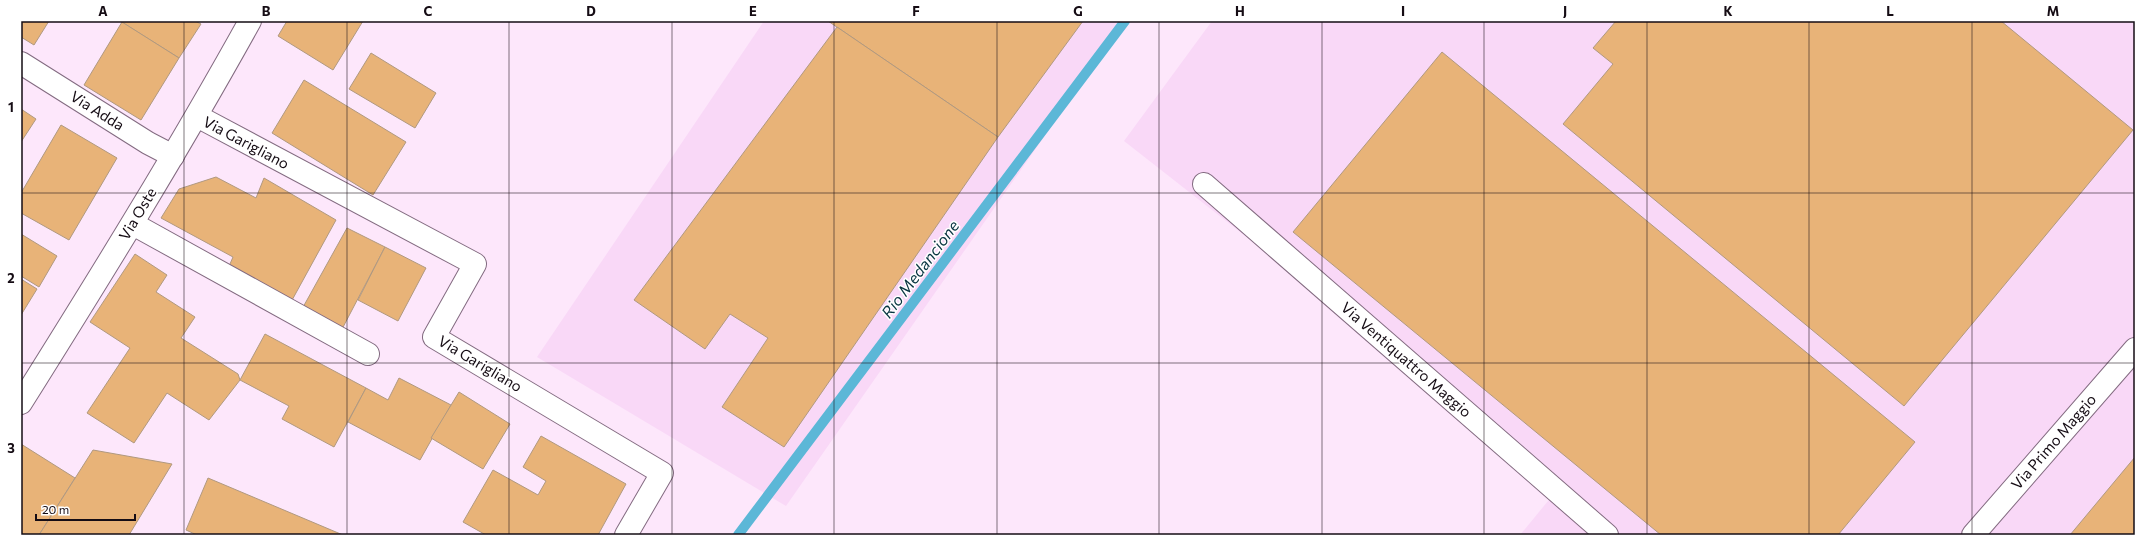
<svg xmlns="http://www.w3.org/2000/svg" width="2156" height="556" font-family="Commissioner,sans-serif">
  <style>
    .built { fill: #f9d8f7 }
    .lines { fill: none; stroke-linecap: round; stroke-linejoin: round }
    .stream { stroke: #5cb7d7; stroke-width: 10 }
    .building { fill: #e8b378; stroke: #b09980 }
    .street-casing { stroke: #836b81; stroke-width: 24 }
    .street { stroke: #fff; stroke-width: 22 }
    .grid { fill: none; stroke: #150c14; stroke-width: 1; stroke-opacity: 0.55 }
    .labels { text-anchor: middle; stroke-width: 3; stroke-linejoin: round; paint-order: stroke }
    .street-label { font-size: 15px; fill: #150c14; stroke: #fff }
    .water-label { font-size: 16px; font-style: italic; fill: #083441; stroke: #fff }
    .neatline { fill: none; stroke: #150c14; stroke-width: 1.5 }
    .grid-label { font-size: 13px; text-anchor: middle; font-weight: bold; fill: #150c14 }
  </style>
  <rect width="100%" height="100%" fill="#fde7fb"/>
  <g class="built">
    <path d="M764,21H1125L786,506L537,357Z"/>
    <path d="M1212,21H2135V535H1520L1562,484L1124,141Z"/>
  </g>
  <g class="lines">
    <path class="stream" d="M738,535L1125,21"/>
  </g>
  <g class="building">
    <path d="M21,21H49L34,45L21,37Z"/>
    <path d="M120,21H195L201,24L179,58Z"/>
    <path d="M287,21H363L333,70L278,36Z"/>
    <path d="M828,21H1083L998,137Z"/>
    <path d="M1616,21H2001L2133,130L1904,406L1563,124L1613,64L1593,48Z"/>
    <path d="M122,22L179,58L141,120L84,85Z"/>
    <path d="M837,27L998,137L784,447L722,407L768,338L730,314L705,349L634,300Z"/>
    <path d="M1442,52L1915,442L1838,535H1661L1293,232Z"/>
    <path d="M371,53L436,93L415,128L349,89Z"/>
    <path d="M304,80L406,142L373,195L272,133Z"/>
    <path d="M21,109L36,119L21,142Z"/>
    <path d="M61,125L117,158L69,240L21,213V193Z"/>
    <path d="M216,177L256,198L264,178L336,220L291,302L227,271L233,257L161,218L179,189Z"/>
    <path d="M347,228L385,247L341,331L302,309Z"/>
    <path d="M21,234L57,256L39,287L21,276Z"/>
    <path d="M385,247L426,268L398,321L358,300Z"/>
    <path d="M135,254L167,275L156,292L195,317L181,338L238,374L240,380L209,420L167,393L134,443L87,413L130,348L90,322Z"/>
    <path d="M21,279L37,289L21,315Z"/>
    <path d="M265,334L366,388L334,447L282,419L289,406L240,380Z"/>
    <path d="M399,378L451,405L420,460L348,422L366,388L388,400Z"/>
    <path d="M459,392L510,424L483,469L431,438Z"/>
    <path d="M541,436L626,484L598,535H486L463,522L493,470L538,495L546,481L523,467Z"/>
    <path d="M21,444L75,478L39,535H21Z"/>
    <path d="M93,450L172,464L129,535H39Z"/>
    <path d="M2135,457V535H2070Z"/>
    <path d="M208,478L343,535H197L186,530Z"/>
  </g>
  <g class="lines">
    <g class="street-casing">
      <g id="street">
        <path d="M21,63L148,143L173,156"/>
        <path d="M197,116L475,264L434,337L662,473L626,535"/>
        <path d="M1204,184L1607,535"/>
        <path d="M133,224L368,354"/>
        <path d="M21,403C100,277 178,151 250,21"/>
        <path d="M1973,535L2135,349"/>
      </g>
    </g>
    <use href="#street" class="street"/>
  </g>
  <path class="grid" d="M184,21V535M347,21V535M509,21V535M672,21V535M834,21V535M997,21V535M1159,21V535M1322,21V535M1484,21V535M1647,21V535M1809,21V535M1972,21V535M21,193H2135M21,363H2135"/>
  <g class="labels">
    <g class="street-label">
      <text transform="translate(97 111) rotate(32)" y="5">Via Adda</text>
      <text transform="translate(246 143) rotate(28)" y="5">Via Garigliano</text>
      <text transform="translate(138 214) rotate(-59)" y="5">Via Oste</text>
      <text transform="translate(1406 360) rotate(41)" y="5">Via Ventiquattro Maggio</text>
      <text transform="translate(480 364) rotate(31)" y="5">Via Garigliano</text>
      <text transform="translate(2054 442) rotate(-49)" y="5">Via Primo Maggio</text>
    </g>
    <g class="water-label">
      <text transform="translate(920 269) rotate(-53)" y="6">Rio Medancione</text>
    </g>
  </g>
  <rect width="2156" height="556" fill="none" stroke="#ffffff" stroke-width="44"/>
  <path d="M36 514v6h99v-6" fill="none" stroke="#150c14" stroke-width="2"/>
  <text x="42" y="514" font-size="12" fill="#150c14" stroke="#ffffff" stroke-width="3" paint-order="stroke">20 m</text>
  <rect x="22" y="22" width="2112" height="512" class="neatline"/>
  <g class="grid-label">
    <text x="103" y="16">A</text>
    <text x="266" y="16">B</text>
    <text x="428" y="16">C</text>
    <text x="591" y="16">D</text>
    <text x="753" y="16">E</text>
    <text x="916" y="16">F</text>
    <text x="1078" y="16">G</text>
    <text x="1240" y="16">H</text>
    <text x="1403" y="16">I</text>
    <text x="1565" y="16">J</text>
    <text x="1728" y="16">K</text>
    <text x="1890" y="16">L</text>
    <text x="2053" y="16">M</text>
    <text x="11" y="112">1</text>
    <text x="11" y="283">2</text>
    <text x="11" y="453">3</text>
  </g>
</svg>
